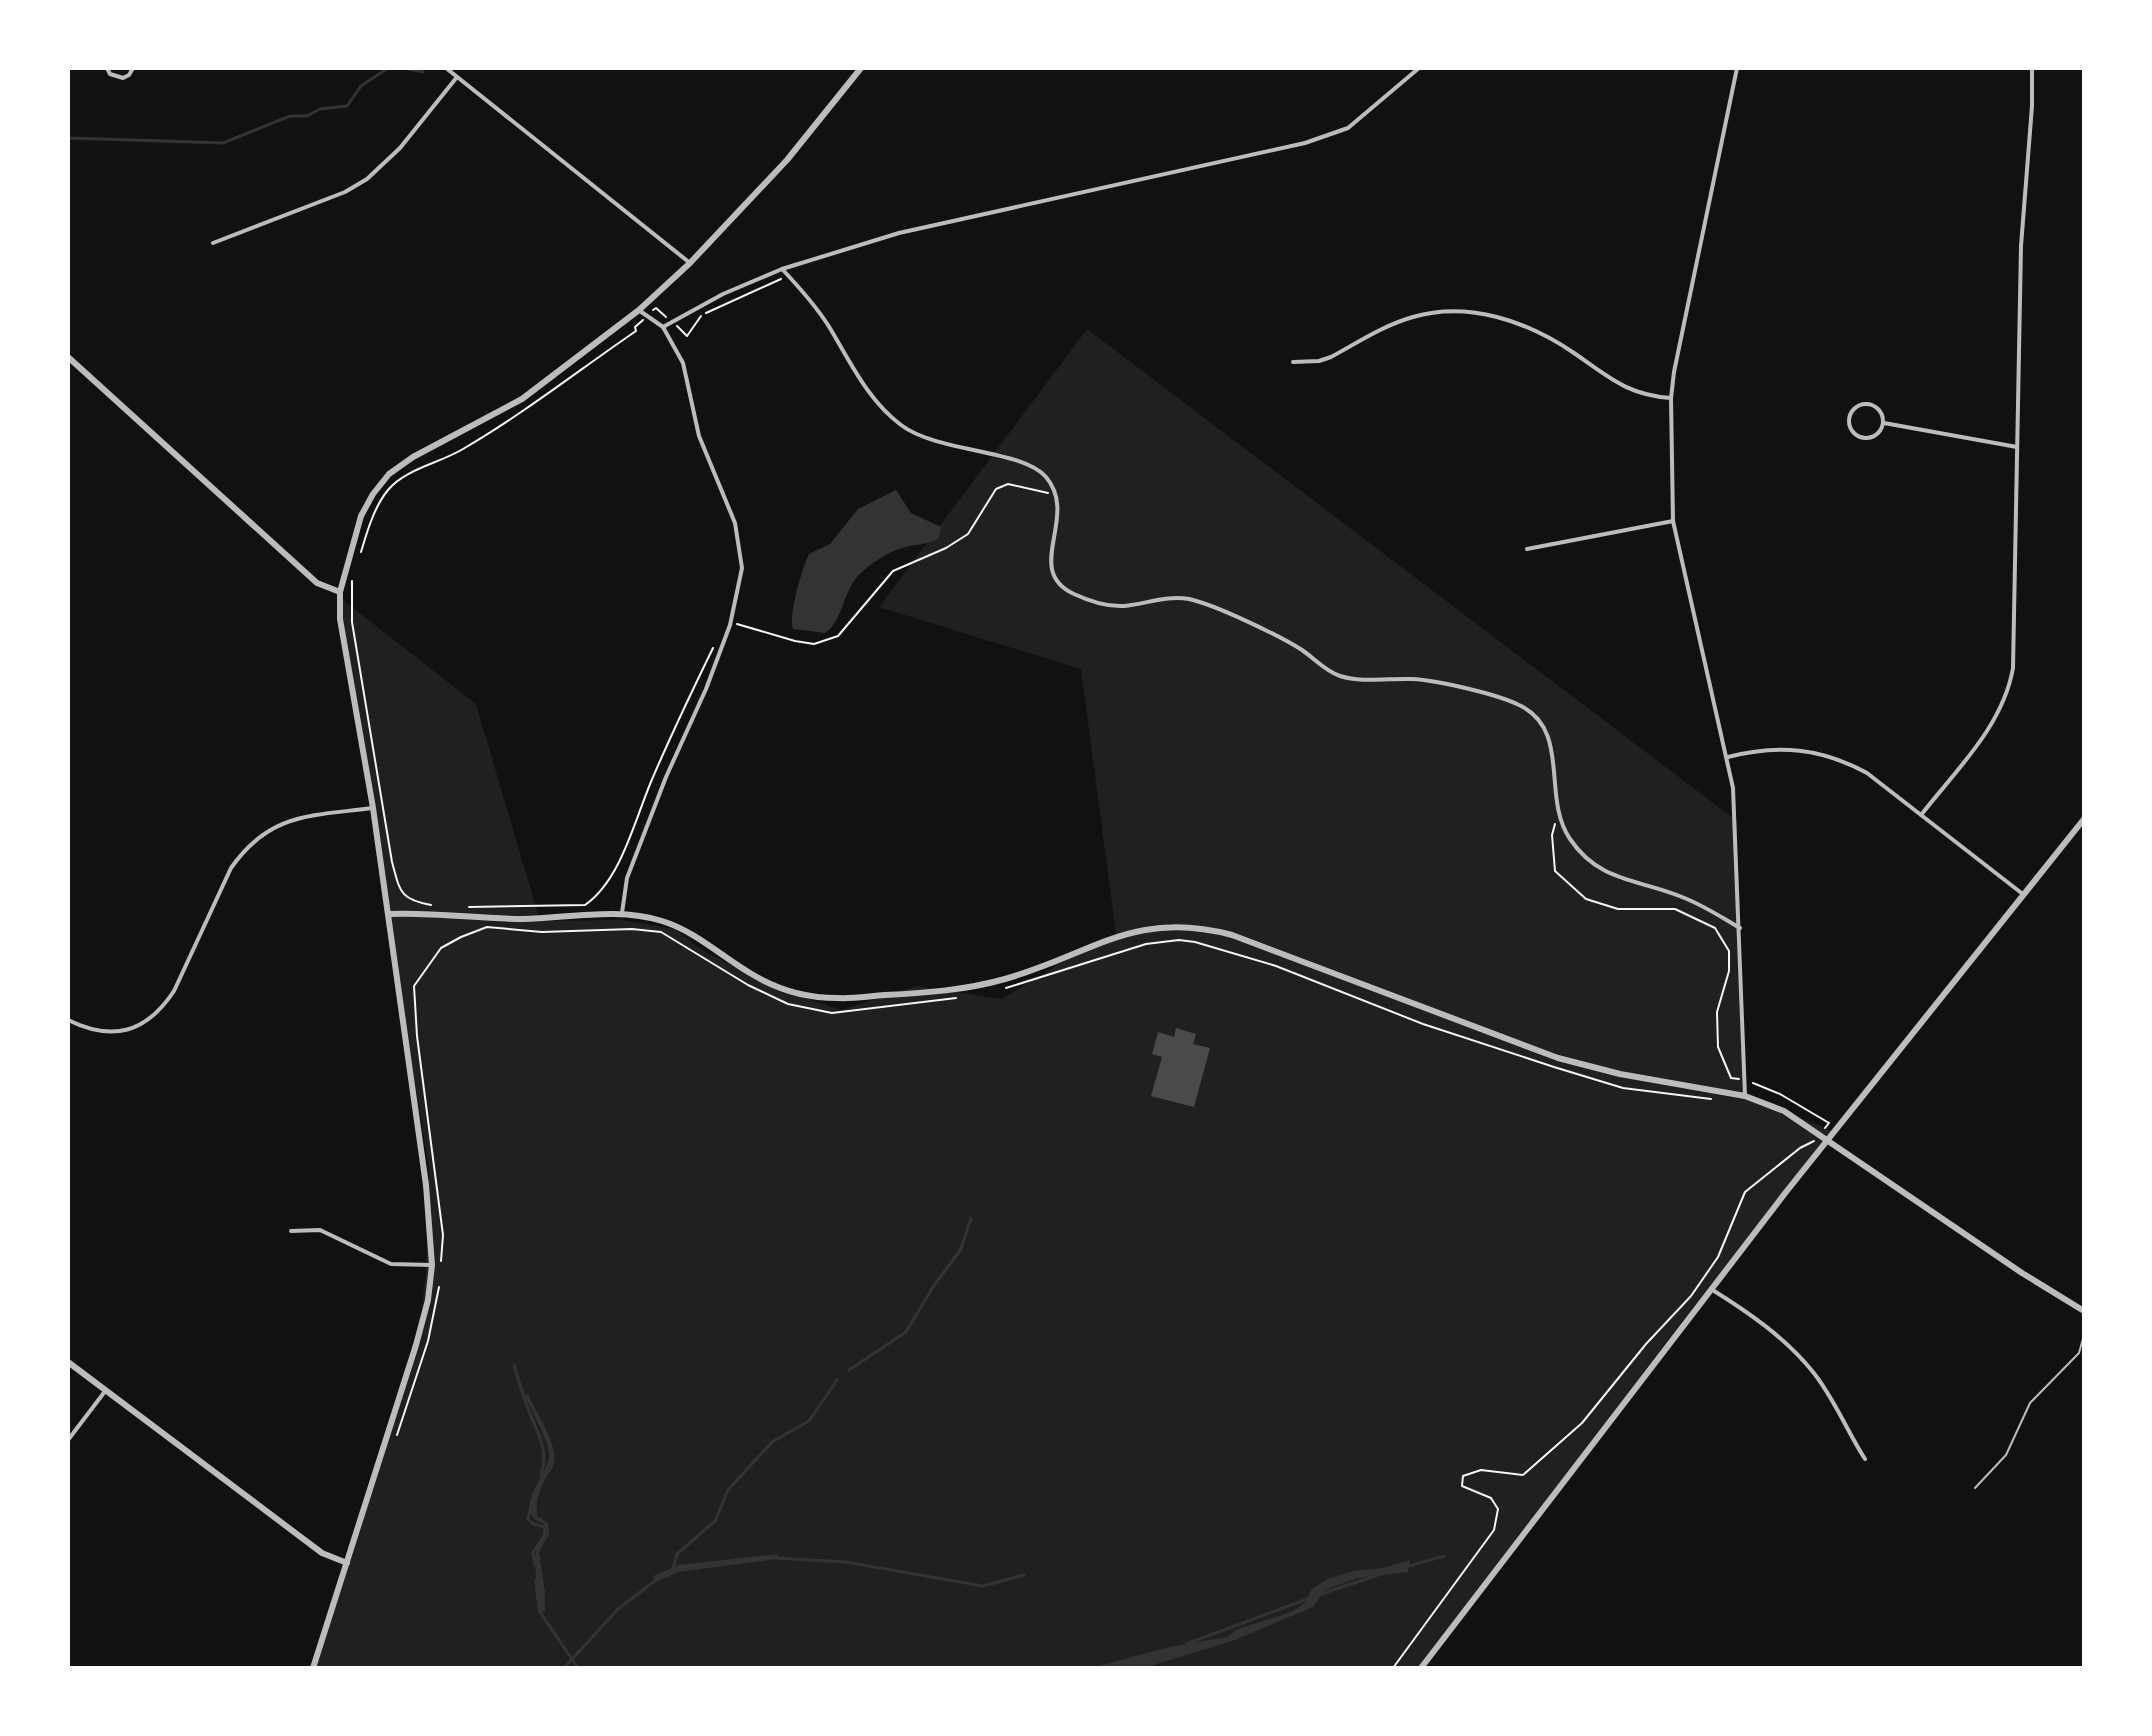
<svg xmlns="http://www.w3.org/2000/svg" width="2152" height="1736" font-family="'DM Sans',sans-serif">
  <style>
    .green { fill: #202020 }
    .water { fill: #333 }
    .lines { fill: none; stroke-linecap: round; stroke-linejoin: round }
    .stream { stroke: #333; stroke-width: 3 }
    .building { fill: #4a4a4a }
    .path { stroke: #f5f5f5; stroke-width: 2 }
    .service { stroke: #bcbcbc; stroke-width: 2 }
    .minor { stroke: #bcbcbc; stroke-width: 4 }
    .tertiary { stroke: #bcbcbc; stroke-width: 6 }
  </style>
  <rect width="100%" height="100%" fill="#111"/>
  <path class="green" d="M1087,329L1737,821L1736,928L1743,1094L1832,1131L1672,1334L1420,1668H310L362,1521L419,1337L426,1269L429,1169L351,686L341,642L339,597L476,704L540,921L623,920L674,929L702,950L770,986L841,1010L916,986L1002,999L1098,940L1116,934L1081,669L879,607Z"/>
  <g class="water">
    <path d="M896,490L911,513L941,527L939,538C929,545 914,544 902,548C889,552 875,561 864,570C841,589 845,620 825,633L793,629C788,616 802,569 809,554L830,544L858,509Z"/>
    <path d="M528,1394C536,1413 558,1444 554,1463C553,1469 547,1475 545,1480C538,1491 536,1503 537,1516L548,1523L549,1534L539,1552L545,1592V1612L538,1613L535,1559L536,1549L547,1531L543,1523C511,1514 545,1477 549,1459C549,1455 549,1451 548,1447C548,1442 529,1405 525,1396Z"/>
    <path d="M778,1554L777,1559L678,1572L656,1582L653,1576L679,1565Z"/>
    <path d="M1410,1560L1408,1572L1357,1578L1325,1590L1313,1607L1232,1641L1143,1668H1091L1169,1647L1227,1637L1238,1629L1291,1612L1305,1603L1312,1589L1327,1579L1354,1571L1383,1568Z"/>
  </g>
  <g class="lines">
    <g class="stream">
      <path d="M404,68L423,72"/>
      <path d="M68,138L223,143L290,116H307L320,109L347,106L361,86L388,68"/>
      <path d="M514,1365C519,1382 524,1399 530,1414C539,1436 549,1452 541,1475"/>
      <path d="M849,1370L906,1332L933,1287L961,1249L971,1218"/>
      <path d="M531,1505L528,1519L533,1524L545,1527L544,1536L533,1552L535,1565"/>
      <path d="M775,1558L846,1562L983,1586L1024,1575"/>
      <path d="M1409,1566L1444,1556"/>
      <path d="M673,1569L677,1554L715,1521L728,1490L772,1442L809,1421L837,1380"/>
      <path d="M536,1580L538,1600"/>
      <path d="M1321,1594L1378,1575"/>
      <path d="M540,1612L578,1668"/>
      <path d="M1186,1644L1310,1598"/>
      <path d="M564,1668L618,1609L656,1580"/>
    </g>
  </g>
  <path class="building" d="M1176,1028L1196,1034L1193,1044L1210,1048L1194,1107L1151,1096L1162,1057L1152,1054L1158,1032L1174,1037Z"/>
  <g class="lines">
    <g class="path">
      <path d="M653,310L656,308L666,317"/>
      <path d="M706,313L781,279"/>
      <path d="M677,326L687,336L701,316"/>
      <path d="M361,552C367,532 374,507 388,490C405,469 440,463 463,449C523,414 579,370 636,331L635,327L643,320"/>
      <path d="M352,581V622L392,862C400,891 399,899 431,905"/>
      <path d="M737,624L795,641L814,644L838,636L893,571L946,548L968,534L996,489L1008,484L1048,493"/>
      <path d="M1555,824L1552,835L1555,871L1586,899L1618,909H1675L1715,928L1729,951V971L1717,1012L1718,1047L1731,1078L1739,1079"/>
      <path d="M469,907L585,905C622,879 635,818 653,777C672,733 692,691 713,648"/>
      <path d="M1006,988L1146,944L1179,940L1195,942L1276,966L1423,1024L1554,1067L1623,1088L1711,1099"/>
      <path d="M1753,1083L1780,1094L1829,1123L1825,1128"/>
      <path d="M441,1261L443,1235L417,1036L414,986L441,948L461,937L487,927L542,932L632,929L661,932L748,985L788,1004L832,1013L956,998"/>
      <path d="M397,1435L428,1341L439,1287"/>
      <path d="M1393,1668L1494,1530L1498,1509L1491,1498L1462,1486L1463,1476L1481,1470L1523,1475L1582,1423L1646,1344L1691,1296L1718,1257L1745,1192L1800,1148L1814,1141"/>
    </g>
    <path class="service" d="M1975,1488L2006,1455L2030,1403L2079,1353L2084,1335"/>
    <g class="minor">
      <path d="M107,68L110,74L123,78L129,75L133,68"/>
      <path d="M446,68L690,263"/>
      <path d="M1737,68L1674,372L1671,398L1673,521L1733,788L1745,1096"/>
      <path d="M213,243L345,192L367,179L400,148L457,77"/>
      <path d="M782,269C799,287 815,305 828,325C849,359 867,400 901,425C938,453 1022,449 1046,477C1080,517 1022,570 1074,594C1089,601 1107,607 1124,606C1146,604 1167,595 1189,599C1216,605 1278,635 1302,650C1315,659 1325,671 1340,676C1362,683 1389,678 1412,679C1436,680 1497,694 1519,705C1572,730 1541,797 1570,839C1599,882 1638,879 1682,897C1703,905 1721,917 1740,928"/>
      <path d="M663,327L723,294L782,269L899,233L1305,143L1348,128L1419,68"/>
      <path d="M1293,362L1319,361L1331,357C1357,343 1384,325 1413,317C1469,301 1527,321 1574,353C1609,377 1627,395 1671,398"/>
      <circle cx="1866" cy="421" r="17"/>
      <path d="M1884,423L2017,447"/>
      <path d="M1527,549L1673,521"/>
      <path d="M1728,757C1779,744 1821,748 1867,773L2024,895"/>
      <path d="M1921,815C1956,770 2003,726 2013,668L2021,246L2032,106V68"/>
      <path d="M622,913L627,878L666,777L706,689L730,625L742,568L735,523L699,436L683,363L663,327L640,311"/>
      <path d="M68,1020C113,1042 146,1033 174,991L231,868C270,812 312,816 373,808"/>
      <path d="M291,1231L320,1230L391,1264L432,1265"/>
      <path d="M1711,1289C1748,1312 1786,1338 1813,1372C1834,1398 1847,1431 1865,1459"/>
      <path d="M68,1440L106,1390"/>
    </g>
    <g class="tertiary">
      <path d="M68,357L317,583L340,592"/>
      <path d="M390,914C434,912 479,919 523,919C568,918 619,907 662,921C695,931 721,956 750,973C776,989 807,998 837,998C853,999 869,996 885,995C926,993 966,990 1005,979C1093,954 1134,909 1232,935L1558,1058L1620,1074L1745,1096L1784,1111L2022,1273L2084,1311"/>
      <path d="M68,1362L322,1553L347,1563"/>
      <path d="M313,1668L416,1345L428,1300L432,1265L426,1185L373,808L340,619V592L361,516L373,494L389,474L413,457L522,399L639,310L690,263L787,160L861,68"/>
      <path d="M1421,1668L1786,1192L2084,819"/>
    </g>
  </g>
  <rect width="2152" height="1736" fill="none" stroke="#ffffff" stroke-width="140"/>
</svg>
